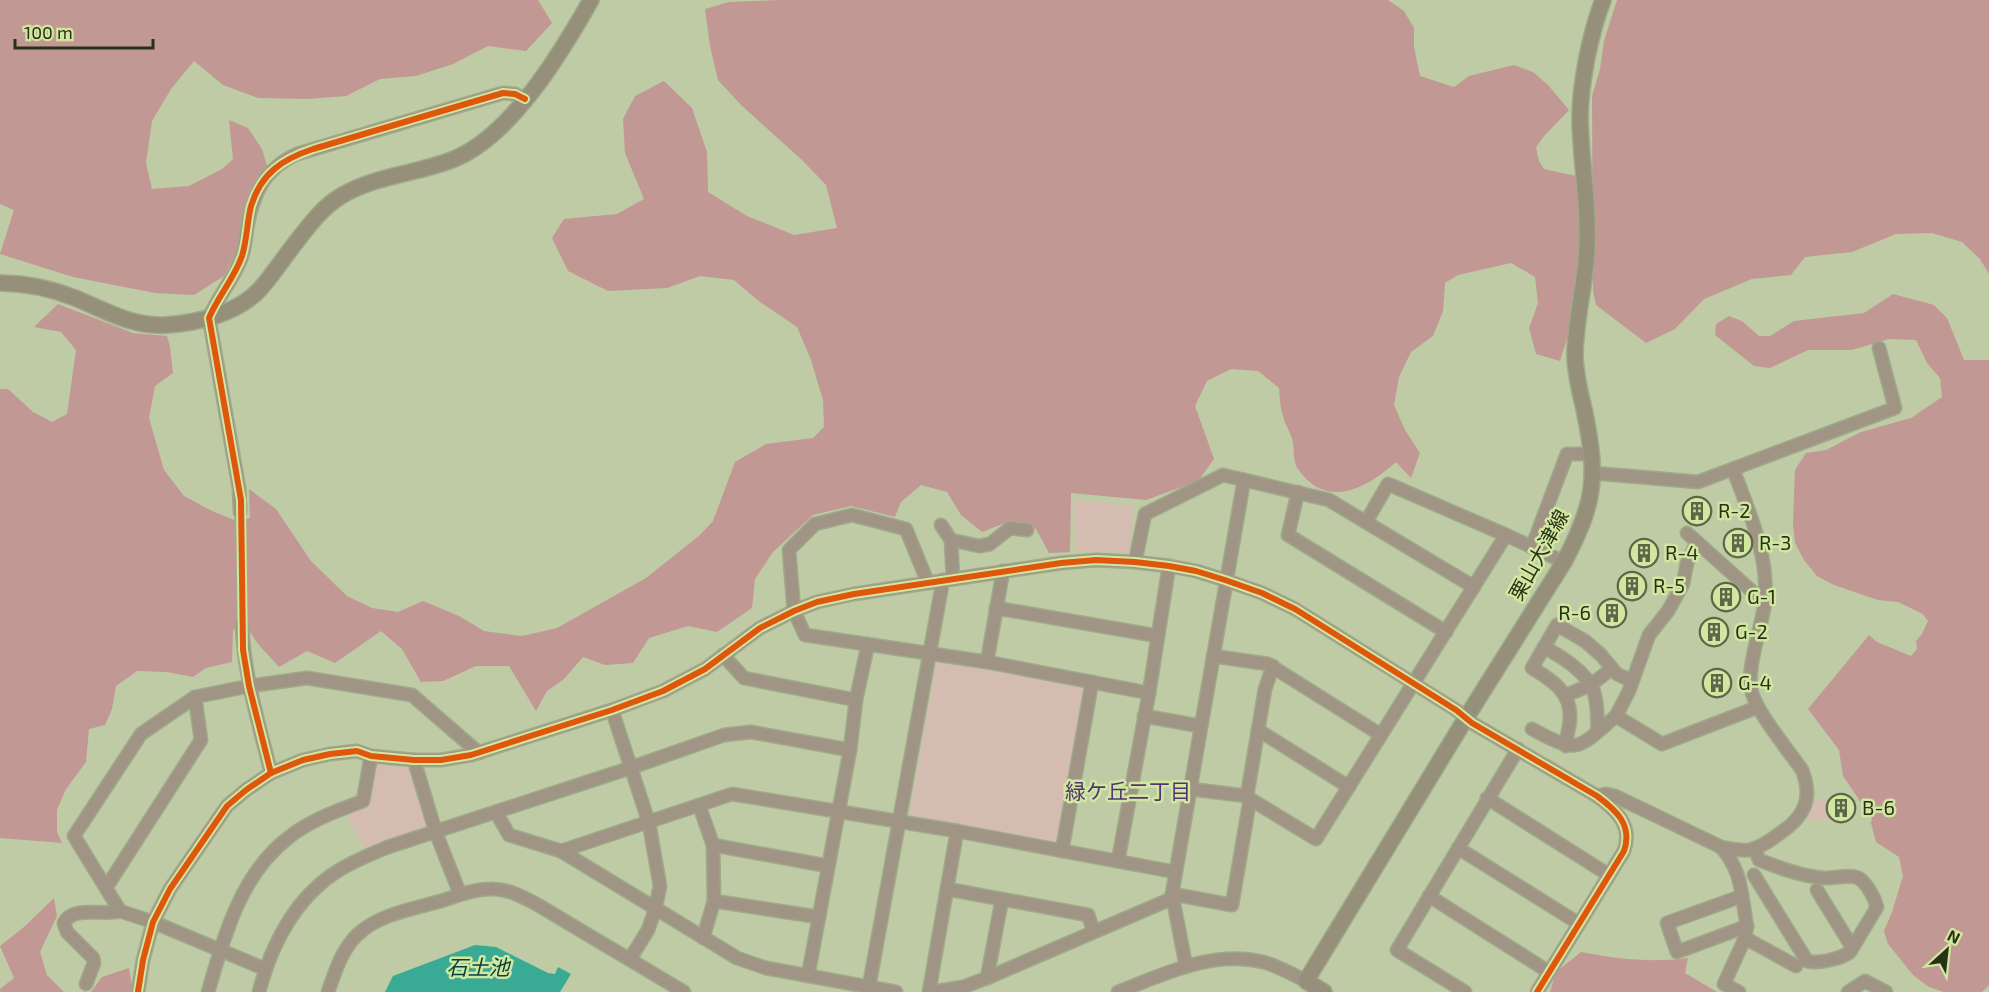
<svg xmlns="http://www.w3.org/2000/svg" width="1989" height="992" font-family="'Exo 2','Noto Sans JP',sans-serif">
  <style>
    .green { fill: #d5bcb1 }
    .forest { fill: #c29894 }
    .water { fill: #39aa94 }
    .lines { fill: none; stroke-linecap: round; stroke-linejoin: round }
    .minor-tunnel { stroke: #a0ac87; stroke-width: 12; stroke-dasharray: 12 6; stroke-linecap: butt }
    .minor-casing { stroke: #9fa98b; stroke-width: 15 }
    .major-casing { stroke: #9fa98b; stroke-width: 18 }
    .minor { stroke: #a09584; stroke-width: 12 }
    .major { stroke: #968f7a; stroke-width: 15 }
    .cycleway-casing { stroke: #d1e7a1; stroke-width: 10 }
    .cycleway { stroke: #de570c; stroke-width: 6 }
    .labels { text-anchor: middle; stroke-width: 5; stroke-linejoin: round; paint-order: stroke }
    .poi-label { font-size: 20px; fill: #293115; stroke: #d1e7a1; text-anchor: start }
    .street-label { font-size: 20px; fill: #293115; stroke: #d1e7a1 }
    .neighbourhood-label { font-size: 21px; fill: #503570; stroke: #d1e7a1 }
    .water-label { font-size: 21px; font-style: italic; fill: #07413a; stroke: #d1e7a1 }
  </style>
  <rect width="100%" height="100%" fill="#becba4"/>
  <g class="green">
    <path d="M1074,500L1134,505L1129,553L1075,550Z"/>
    <path d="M937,661L1085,687L1058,843L909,815Z"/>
    <path d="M375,764L412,769L432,830L366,851L347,815L369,805Z"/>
    <path d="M1821,797L1836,819H1806L1810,804Z"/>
  </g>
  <g class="forest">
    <path d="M0,0H538L552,23L526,51L488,46L453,64L416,76L380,79L346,96L308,99L258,98L223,85L194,61L171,89L152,121L146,163L152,189L189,186L222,169L233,159L229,120L248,128L262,149L269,173L241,243L224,276L194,295L155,293L73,277L0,254L14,210L0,204Z"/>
    <path d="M779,0H1388L1404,11L1414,28V47L1420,76L1454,87L1469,76L1514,65L1533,72L1548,85L1569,110L1544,136L1536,147L1539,161L1544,169L1576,176L1580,250L1574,316L1560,361L1536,354L1529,328L1538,303L1535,277L1511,263L1458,275L1445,283L1443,311L1433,336L1411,352L1399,377L1394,405L1405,430L1420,453L1411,478L1396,462C1366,489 1326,510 1298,469C1293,462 1294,450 1293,442C1291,433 1285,425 1283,416C1280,407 1280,397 1279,388L1258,371L1231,369L1207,381L1195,406L1214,459L1198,481L1146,500L1071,493L1070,552L1049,553L1036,529L1008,522L982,532L961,515L947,492L921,485L901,502L895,517L851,506L813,515L773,552L755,579L752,608L717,632L688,626L649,638L633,663L605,665L583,657L564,679L547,691L536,711L509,666H476L443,681L421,682L402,649L381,631L335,663L307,651L279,667L258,644L245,624L233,630L232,662L206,668L193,677L167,672L137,671L116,686L112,709L105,725L89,729L86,762L66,789L57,810V832L62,843L0,838V389H8L33,412L52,422L67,414L76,350L61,332L34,327L58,304L133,333L167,336L170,347L173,373L155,386L149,418L164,470L184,496L212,511L237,521L250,518L249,489L276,509L311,561L347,596L372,608L398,612L423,601L459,616L484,631L522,636L557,628L646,578L700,535L713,521L735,462L766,444L813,438L824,427L823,400L811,360L797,327L760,302L734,280L700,276L667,288L608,291L568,271L552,238L564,219L617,214L644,199L625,153L623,119L635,96L664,81L692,108L707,152L708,192L747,216L794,235L837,228L826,185L802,160L741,105L718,80L710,46L705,9L729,2Z"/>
    <path d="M1617,0H1989V274L1980,259L1962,242L1932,233L1896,234L1852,252L1805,257L1791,275L1752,279L1704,299L1675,329L1646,343L1596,305L1593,291L1592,96L1600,69L1604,41Z"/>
    <path d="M1893,294L1934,305L1947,318L1964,360H1989V985L1982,992H1944L1929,987L1913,975L1888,944L1884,931L1892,912L1903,876L1899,857L1876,842L1871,823L1872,819L1843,776L1839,750L1808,709L1869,635L1877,642L1911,656L1917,649L1916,641L1922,634L1928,621L1923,614L1898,602L1878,600L1834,585L1817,576L1804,560L1795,543L1793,523L1795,470L1806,453L1826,450L1861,432L1911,418L1942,397L1940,378L1927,363L1916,340L1889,339L1852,350H1808L1770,368L1754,366L1715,335L1716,324L1729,316L1742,321L1759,336H1770L1794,321L1864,313Z"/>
    <path d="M54,898L57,916L40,952L47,975L64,992H0V989L14,978L0,946L24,927Z"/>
    <path d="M1581,952C1617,959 1652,963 1688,958L1685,973L1717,992H1550L1556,972Z"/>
    <path d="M129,968L133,992H91L102,977Z"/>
  </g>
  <path class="water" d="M475,945L496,947L548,973L555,974L558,967L571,974L560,992H385L393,976Z"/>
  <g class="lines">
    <path class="minor-tunnel" d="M240,512L242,625"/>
    <g class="minor-casing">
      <g id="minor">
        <path d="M1593,473L1698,482L1895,408L1879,348"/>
        <path d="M1298,492L1288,535L1446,632"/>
        <path d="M240,512L239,488L209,318C218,296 235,278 242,256C245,247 246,237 247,228C253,194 264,169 297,154L503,93L515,94L525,99"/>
        <path d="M1366,522L1388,484L1506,535"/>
        <path d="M941,525L951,540L953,579"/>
        <path d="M1687,533L1765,603"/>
        <path d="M951,540L979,546L990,544L1010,528L1027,530"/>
        <path d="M1697,542L1687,563L1683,584L1668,611L1649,635L1629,691L1616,716L1662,744L1758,707"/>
        <path d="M1532,547L1567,454H1592"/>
        <path d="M1135,562L1145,514L1223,475L1329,500L1474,587"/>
        <path d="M928,583L906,529L852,515L815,524L789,550L794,611L805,635L987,662L1149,693"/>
        <path d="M996,608L1158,636"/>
        <path d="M242,625C244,676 259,724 271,773"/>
        <path d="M1544,647C1562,657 1587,672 1594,692C1598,705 1597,718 1598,731"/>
        <path d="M723,655L744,678L856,700"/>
        <path d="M1213,656L1268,664L1381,735"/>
        <path d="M987,662L1003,571"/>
        <path d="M1566,695L1591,685L1611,669"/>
        <path d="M612,710L649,823L660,886L655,910L648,930L630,959"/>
        <path d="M1144,716L1200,726"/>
        <path d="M1532,729C1580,755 1577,749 1616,716"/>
        <path d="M1258,730L1349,787"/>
        <path d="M1566,746C1566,736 1570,727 1570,718C1571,692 1552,680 1532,668L1557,625L1585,641L1601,655L1617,674L1632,681"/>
        <path d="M414,760L436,833L460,894"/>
        <path d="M1190,789L1247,796"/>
        <path d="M1597,796L1606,794L1615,796L1721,847C1731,849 1740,851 1749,850C1761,847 1769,841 1779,834C1803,818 1814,800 1802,770C1789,751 1758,714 1752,693C1745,670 1762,627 1765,602C1769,555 1749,512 1733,469"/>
        <path d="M1487,798L1609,875"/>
        <path d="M1250,799L1247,796L1265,689L1273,666"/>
        <path d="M699,805L713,845L714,901L703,938"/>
        <path d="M496,812L509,835L561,851L737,958L766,968L896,992"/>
        <path d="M713,845L828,866"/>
        <path d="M1721,847C1743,872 1741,895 1747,926L1677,952L1667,923L1742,896"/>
        <path d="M1458,848L1578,923"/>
        <path d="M561,851L732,794L957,831L1175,872"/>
        <path d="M1062,851L1092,682"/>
        <path d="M1118,861L1149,693L1169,566"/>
        <path d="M1754,875L1807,961C1818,964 1840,959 1850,952L1877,907C1875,899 1868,885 1860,879C1852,873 1833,879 1823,878C1801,876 1780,868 1759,860L1755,848"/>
        <path d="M106,888L201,740L195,697"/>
        <path d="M947,889L1088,915L1094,932"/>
        <path d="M1817,890L1852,947"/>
        <path d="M1172,894L1232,905L1250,799L1316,839L1506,535L1564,562"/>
        <path d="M1429,896L1549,972"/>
        <path d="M714,901L819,917"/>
        <path d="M1745,938L1796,966"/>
        <path d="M1186,966L1172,894L1244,480"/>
        <path d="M265,969L153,922L120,911L74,836L141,734L195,697L249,686L307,678L412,695L479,753"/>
        <path d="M808,976L850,750L856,700L868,644"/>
        <path d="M987,978L1002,899"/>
        <path d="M86,984L94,963L93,958L67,932L64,923C73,905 104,916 120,911"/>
        <path d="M138,992L143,960L153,922L170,889L227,806L246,790L271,773L303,760L330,754L357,751L371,756L414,760H441L471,755L612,710L663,691L705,669L760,628L794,611L817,602L854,594L1061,563L1096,560L1135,562L1169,566L1196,571L1225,580L1262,593L1295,609L1456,710L1472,723L1597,796C1616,810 1633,825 1624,851L1537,992"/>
        <path d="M208,992C224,937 240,875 288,838C310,820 337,811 363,801L371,756"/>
        <path d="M259,992C269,953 288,912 319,885C339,867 364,857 388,847L630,768L724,735L751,732L850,750"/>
        <path d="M328,992C335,972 341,951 357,935C379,914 413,909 441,901C457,896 473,889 490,889C507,888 523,897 538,905L684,992"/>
        <path d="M868,992L943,580"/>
        <path d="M929,992L957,831"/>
        <path d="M933,992L963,987L987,978L1173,898"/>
        <path d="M1118,992C1164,974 1212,950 1263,962C1278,966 1292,974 1306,981"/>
        <path d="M1465,992L1397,950L1518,749"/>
        <path d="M1739,992L1724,984L1745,938L1747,926"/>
        <path d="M1848,992L1865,981L1886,992"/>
      </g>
    </g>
    <g class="major-casing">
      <g id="major">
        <path d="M0,283C27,283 50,288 75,298C105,310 131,327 166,325C198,323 239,313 261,288C274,273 285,256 297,241C310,224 323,207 341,196C374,176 414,174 449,161C509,140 561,53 591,0"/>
        <path d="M1324,992L1306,981L1466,718L1564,562C1595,503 1598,478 1585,414C1581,395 1575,375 1575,355C1575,320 1586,283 1587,247C1589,205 1581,162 1580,120C1580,84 1590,34 1603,0"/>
      </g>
    </g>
    <use href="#minor" class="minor"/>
    <use href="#major" class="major"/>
    <g class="cycleway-casing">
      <g id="cycleway">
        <path d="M271,773L249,686L243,650L241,500L209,318C218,296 234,279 242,256C247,240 247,222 251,206C261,173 283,159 313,149L503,93L515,94L525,99"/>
        <path d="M138,992L143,960L153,922L170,889L227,806L246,790L271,773L303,760L330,754L357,751L371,756L414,760H441L471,755L612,710L663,691L705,669L760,628L794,611L817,602L854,594L1061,563L1096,560L1135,562L1169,566L1196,571L1225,580L1262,593L1295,609L1456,710L1472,723L1597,796C1616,810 1633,825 1624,851L1537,992"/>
      </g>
    </g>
    <use href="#cycleway" class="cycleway"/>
  </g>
  <defs>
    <g id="building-ring" transform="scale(1.5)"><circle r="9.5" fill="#d1e7a1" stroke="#5d6747" stroke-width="1.5"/><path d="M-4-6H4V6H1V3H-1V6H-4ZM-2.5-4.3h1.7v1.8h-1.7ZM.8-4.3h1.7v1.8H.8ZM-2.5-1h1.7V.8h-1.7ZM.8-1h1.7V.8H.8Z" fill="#5d6747"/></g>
  </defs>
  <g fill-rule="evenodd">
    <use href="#building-ring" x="1697" y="511"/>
    <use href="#building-ring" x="1738" y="543"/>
    <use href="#building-ring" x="1644" y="553"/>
    <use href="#building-ring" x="1632" y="586"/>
    <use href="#building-ring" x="1726" y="597"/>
    <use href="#building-ring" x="1612" y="613"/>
    <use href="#building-ring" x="1714" y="632"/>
    <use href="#building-ring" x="1717" y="683"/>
    <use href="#building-ring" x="1841" y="808"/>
  </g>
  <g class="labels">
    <g class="poi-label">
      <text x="1718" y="518">R-2</text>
      <text x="1759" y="550">R-3</text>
      <text x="1665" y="560">R-4</text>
      <text x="1653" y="593">R-5</text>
      <text x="1747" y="604">G-1</text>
      <text x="1591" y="620" text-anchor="end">R-6</text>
      <text x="1735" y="639">G-2</text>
      <text x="1738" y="690">G-4</text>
      <text x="1862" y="815">B-6</text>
    </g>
    <g class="street-label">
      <text transform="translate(1539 555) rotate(-61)" y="7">栗山大津線</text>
    </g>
    <g class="neighbourhood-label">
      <text x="1128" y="799">緑ケ丘二丁目</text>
    </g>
    <g class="water-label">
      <text x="478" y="975">石土池</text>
    </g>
  </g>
  <g transform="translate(1947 950) rotate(27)" stroke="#d1e7a1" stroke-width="4.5" paint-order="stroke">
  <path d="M0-4.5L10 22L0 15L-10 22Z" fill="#293115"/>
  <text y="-9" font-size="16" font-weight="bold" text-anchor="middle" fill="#293115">N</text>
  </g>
  <path d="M15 39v9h138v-9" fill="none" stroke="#293115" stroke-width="3"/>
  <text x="24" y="39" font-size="18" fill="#293115" stroke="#d1e7a1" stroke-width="4.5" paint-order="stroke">100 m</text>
</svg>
